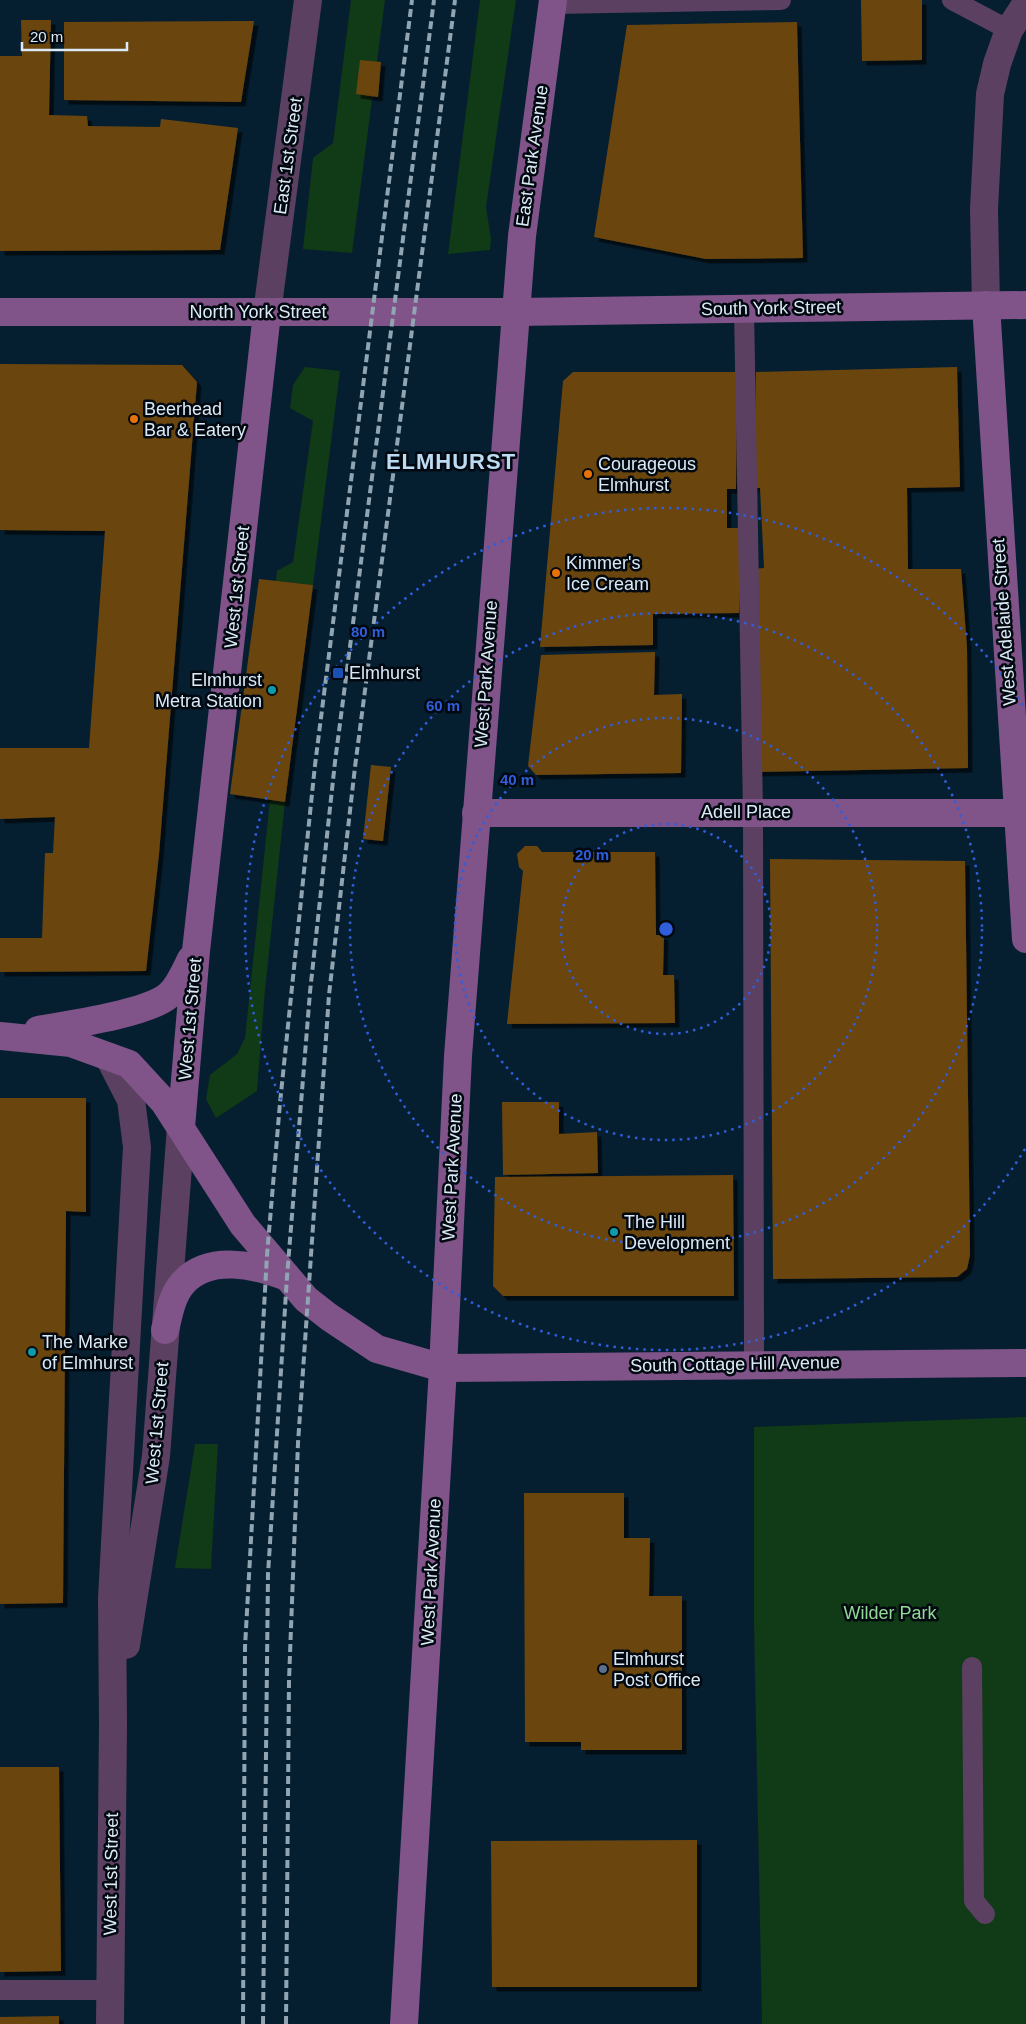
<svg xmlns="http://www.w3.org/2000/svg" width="1026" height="2024" font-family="Helvetica,sans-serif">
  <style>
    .green { fill: #113a16 }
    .building { fill: #6b4510; filter: url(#shadow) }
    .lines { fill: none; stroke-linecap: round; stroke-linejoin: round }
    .lane { stroke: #5c4061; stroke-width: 20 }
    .street { stroke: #5c4061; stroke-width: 28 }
    .secondary { stroke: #805389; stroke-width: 28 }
    .rail { stroke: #91a4b2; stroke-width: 4; stroke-dasharray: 8 4; stroke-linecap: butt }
    .ring { fill: none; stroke: #305edb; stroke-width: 2.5; stroke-dasharray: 2.5 5 }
    .food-dot { fill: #e8710a; stroke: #01080f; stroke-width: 2 }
    .transit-dot { fill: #1a4fb4; stroke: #01080f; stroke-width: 2 }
    .culture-dot { fill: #0f9aa8; stroke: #01080f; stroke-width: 2 }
    .service-dot { fill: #5c6f8a; stroke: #01080f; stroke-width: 2 }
    .labels { text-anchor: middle; stroke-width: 5; stroke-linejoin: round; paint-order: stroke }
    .street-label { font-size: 18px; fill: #dbeaf6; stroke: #01080f }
    .poi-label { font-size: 18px; fill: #dbeaf6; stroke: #01080f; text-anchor: start }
    .park-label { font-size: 18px; fill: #93d897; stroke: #01080f }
    .district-label { font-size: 22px; font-weight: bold; letter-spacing: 1px; fill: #bddbf2; stroke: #01080f }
    .centre { fill: #305edb; stroke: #01080f; stroke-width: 2.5 }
    .ring-label { font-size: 15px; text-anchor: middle; font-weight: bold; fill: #305edb; stroke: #01080f; stroke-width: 5; stroke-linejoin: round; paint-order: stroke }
  </style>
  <defs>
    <filter id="shadow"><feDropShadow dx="4.5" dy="4.5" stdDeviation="0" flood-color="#0009"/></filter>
  </defs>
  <rect width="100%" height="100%" fill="#051f30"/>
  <g class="green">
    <path d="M351,0H385L352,253L303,249L313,158L333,143Z"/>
    <path d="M480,0H516L486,207L491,239L490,250L448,254Z"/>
    <path d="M305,367L340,371L313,585L276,581L277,571L293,562L313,421L290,408L293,385Z"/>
    <path d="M270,800L285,802L265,990L257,1091L216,1118L206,1099L210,1075L237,1054L245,1038Z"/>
    <path d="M1026,1417V2024H762L754,1624V1427Z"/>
    <path d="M195,1444H218L211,1569L175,1568Z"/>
  </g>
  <g class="building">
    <path d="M861,0H922V60L862,61Z"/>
    <path d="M21,20H51L49,115L87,116L88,126L160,127L161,119L238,128L220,250L0,251V56H22Z"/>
    <path d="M254,21L241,102L64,100V22Z"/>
    <path d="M797,22L803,258L706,259L594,237L627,25Z"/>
    <path d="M360,60L381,62L378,97L356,94Z"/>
    <path d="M0,364L182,365L197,382L159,854L146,971L0,972V938H42L45,853H53L55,817L0,819V748H89L105,531L0,530Z"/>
    <path d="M957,367L960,487L907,488L908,569H961L967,648L968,768L756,772L753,569L764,568L760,488H754L756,372Z"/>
    <path d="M573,372H737L736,489H727V528H740L739,613L653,614V645L540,647L563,381Z"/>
    <path d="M259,579L313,585L285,802L230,794Z"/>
    <path d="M655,652L654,695L682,694L681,773L536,775L528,766L541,655Z"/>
    <path d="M371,765L391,767L383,841L363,839Z"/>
    <path d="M525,846H537L542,852H655L656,935H664L663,975H674L675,1023L507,1024L523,871L519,867L517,854Z"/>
    <path d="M770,859L965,861L970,1255L967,1269L957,1277L773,1279Z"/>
    <path d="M0,1098H86V1212L66,1211L63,1603L0,1604Z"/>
    <path d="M502,1102H559V1134L597,1132L598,1173L503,1175Z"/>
    <path d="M733,1175L734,1296H503L493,1286L495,1177Z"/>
    <path d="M524,1493H624V1538H650L649,1596H682V1750H581V1742H525Z"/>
    <path d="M0,1767H59L61,1971L0,1972Z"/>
    <path d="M697,1840V1987H492L491,1841Z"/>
    <path d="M59,2016V2024H0V2017Z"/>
  </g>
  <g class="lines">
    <g class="lane">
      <path d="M952,0L1009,30"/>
      <path d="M553,4L781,0"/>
      <path d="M744,309L753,812L754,1364"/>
      <path d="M972,1667L974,1901L985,1914"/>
      <path d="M0,1990H110"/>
    </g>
    <g class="street">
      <path d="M986,305L984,209L990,94L997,64L1009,30L1026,4"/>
      <path d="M267,313L308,0"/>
      <path d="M109,1057L131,1100L137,1147L112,1598L113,1725L110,2024"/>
      <path d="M126,1645L156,1456L181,1127"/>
    </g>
    <g class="secondary">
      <path d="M986,305L1026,939"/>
      <path d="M0,312H516L1026,305"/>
      <path d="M476,813H1017"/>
      <path d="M38,1030C67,1025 148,1014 169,995C179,986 185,971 191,959"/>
      <path d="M0,1036L71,1043L129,1064L164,1102L243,1225L306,1299L329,1317L377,1349L443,1368L1026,1363"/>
      <path d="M181,1127L196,951L267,313"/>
      <path d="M165,1330C169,1314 172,1295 183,1283C209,1254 256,1265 287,1277"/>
      <path d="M404,2024L443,1368L458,1056L522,236L553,0"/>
    </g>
    <g class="rail">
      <path d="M243,2024L245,1647L267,1255L280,1103L315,765L412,0"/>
      <path d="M263,2024L268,1574L287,1277L310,992L335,762L434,0"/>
      <path d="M286,2024L289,1681L298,1443L329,995L355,767L455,0"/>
    </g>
  </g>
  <g class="ring">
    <circle cx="666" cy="929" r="105"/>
    <circle cx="666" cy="929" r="211"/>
    <circle cx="666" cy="929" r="316"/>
    <path d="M1025 1149A421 421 0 1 1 1025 709"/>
  </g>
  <g class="food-dot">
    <circle cx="134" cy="419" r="5"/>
    <circle cx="588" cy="474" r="5"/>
    <circle cx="556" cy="573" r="5"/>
  </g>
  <rect class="transit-dot" x="332" y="667" width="12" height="12" rx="2.5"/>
  <g class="culture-dot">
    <circle cx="272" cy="690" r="5"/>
    <circle cx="614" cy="1232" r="5"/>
    <circle cx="32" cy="1352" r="5"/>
  </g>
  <circle class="service-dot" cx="603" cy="1669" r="5"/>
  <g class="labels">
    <g class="street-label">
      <text transform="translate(288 156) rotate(-82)" y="6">East 1st Street</text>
      <text transform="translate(532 156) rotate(-82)" y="6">East Park Avenue</text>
      <text transform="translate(771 308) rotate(-1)" y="6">South York Street</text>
      <text x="258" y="318">North York Street</text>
      <text transform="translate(237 587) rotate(-84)" y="6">West 1st Street</text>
      <text transform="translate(1004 622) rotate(-94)" y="6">West Adelaide Street</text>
      <text transform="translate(486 674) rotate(-86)" y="6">West Park Avenue</text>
      <text x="746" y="818">Adell Place</text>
      <text transform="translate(190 1019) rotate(-85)" y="6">West 1st Street</text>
      <text transform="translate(452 1167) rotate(-87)" y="6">West Park Avenue</text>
      <text transform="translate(735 1364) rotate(-1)" y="6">South Cottage Hill Avenue</text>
      <text transform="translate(157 1423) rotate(-85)" y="6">West 1st Street</text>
      <text transform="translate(431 1572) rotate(-87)" y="6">West Park Avenue</text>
      <text transform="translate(111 1874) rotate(-89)" y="6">West 1st Street</text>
    </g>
    <g class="poi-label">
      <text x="144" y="415">Beerhead<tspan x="144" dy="21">Bar &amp; Eatery</tspan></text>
      <text x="598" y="470">Courageous<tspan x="598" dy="21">Elmhurst</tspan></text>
      <text x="566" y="569">Kimmer's<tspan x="566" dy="21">Ice Cream</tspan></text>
      <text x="349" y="679">Elmhurst</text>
      <text x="262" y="686" text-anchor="end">Elmhurst<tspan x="262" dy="21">Metra Station</tspan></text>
      <text x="624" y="1228">The Hill<tspan x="624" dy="21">Development</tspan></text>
      <text x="42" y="1348">The Marke<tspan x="42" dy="21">of Elmhurst</tspan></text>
      <text x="613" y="1665">Elmhurst<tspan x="613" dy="21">Post Office</tspan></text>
    </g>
    <g class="park-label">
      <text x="890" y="1619">Wilder Park</text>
    </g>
    <g class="district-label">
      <text x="451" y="469">ELMHURST</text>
    </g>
  </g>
  <circle cx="666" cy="929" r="8" class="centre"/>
  <g class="ring-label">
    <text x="368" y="637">80 m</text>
    <text x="443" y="711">60 m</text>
    <text x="517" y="785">40 m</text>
    <text x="592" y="860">20 m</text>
  </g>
  <path d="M22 42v8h105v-8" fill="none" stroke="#dbeaf6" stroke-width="2.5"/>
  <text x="30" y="42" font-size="15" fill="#dbeaf6" stroke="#01080f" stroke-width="4" paint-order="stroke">20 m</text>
</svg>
